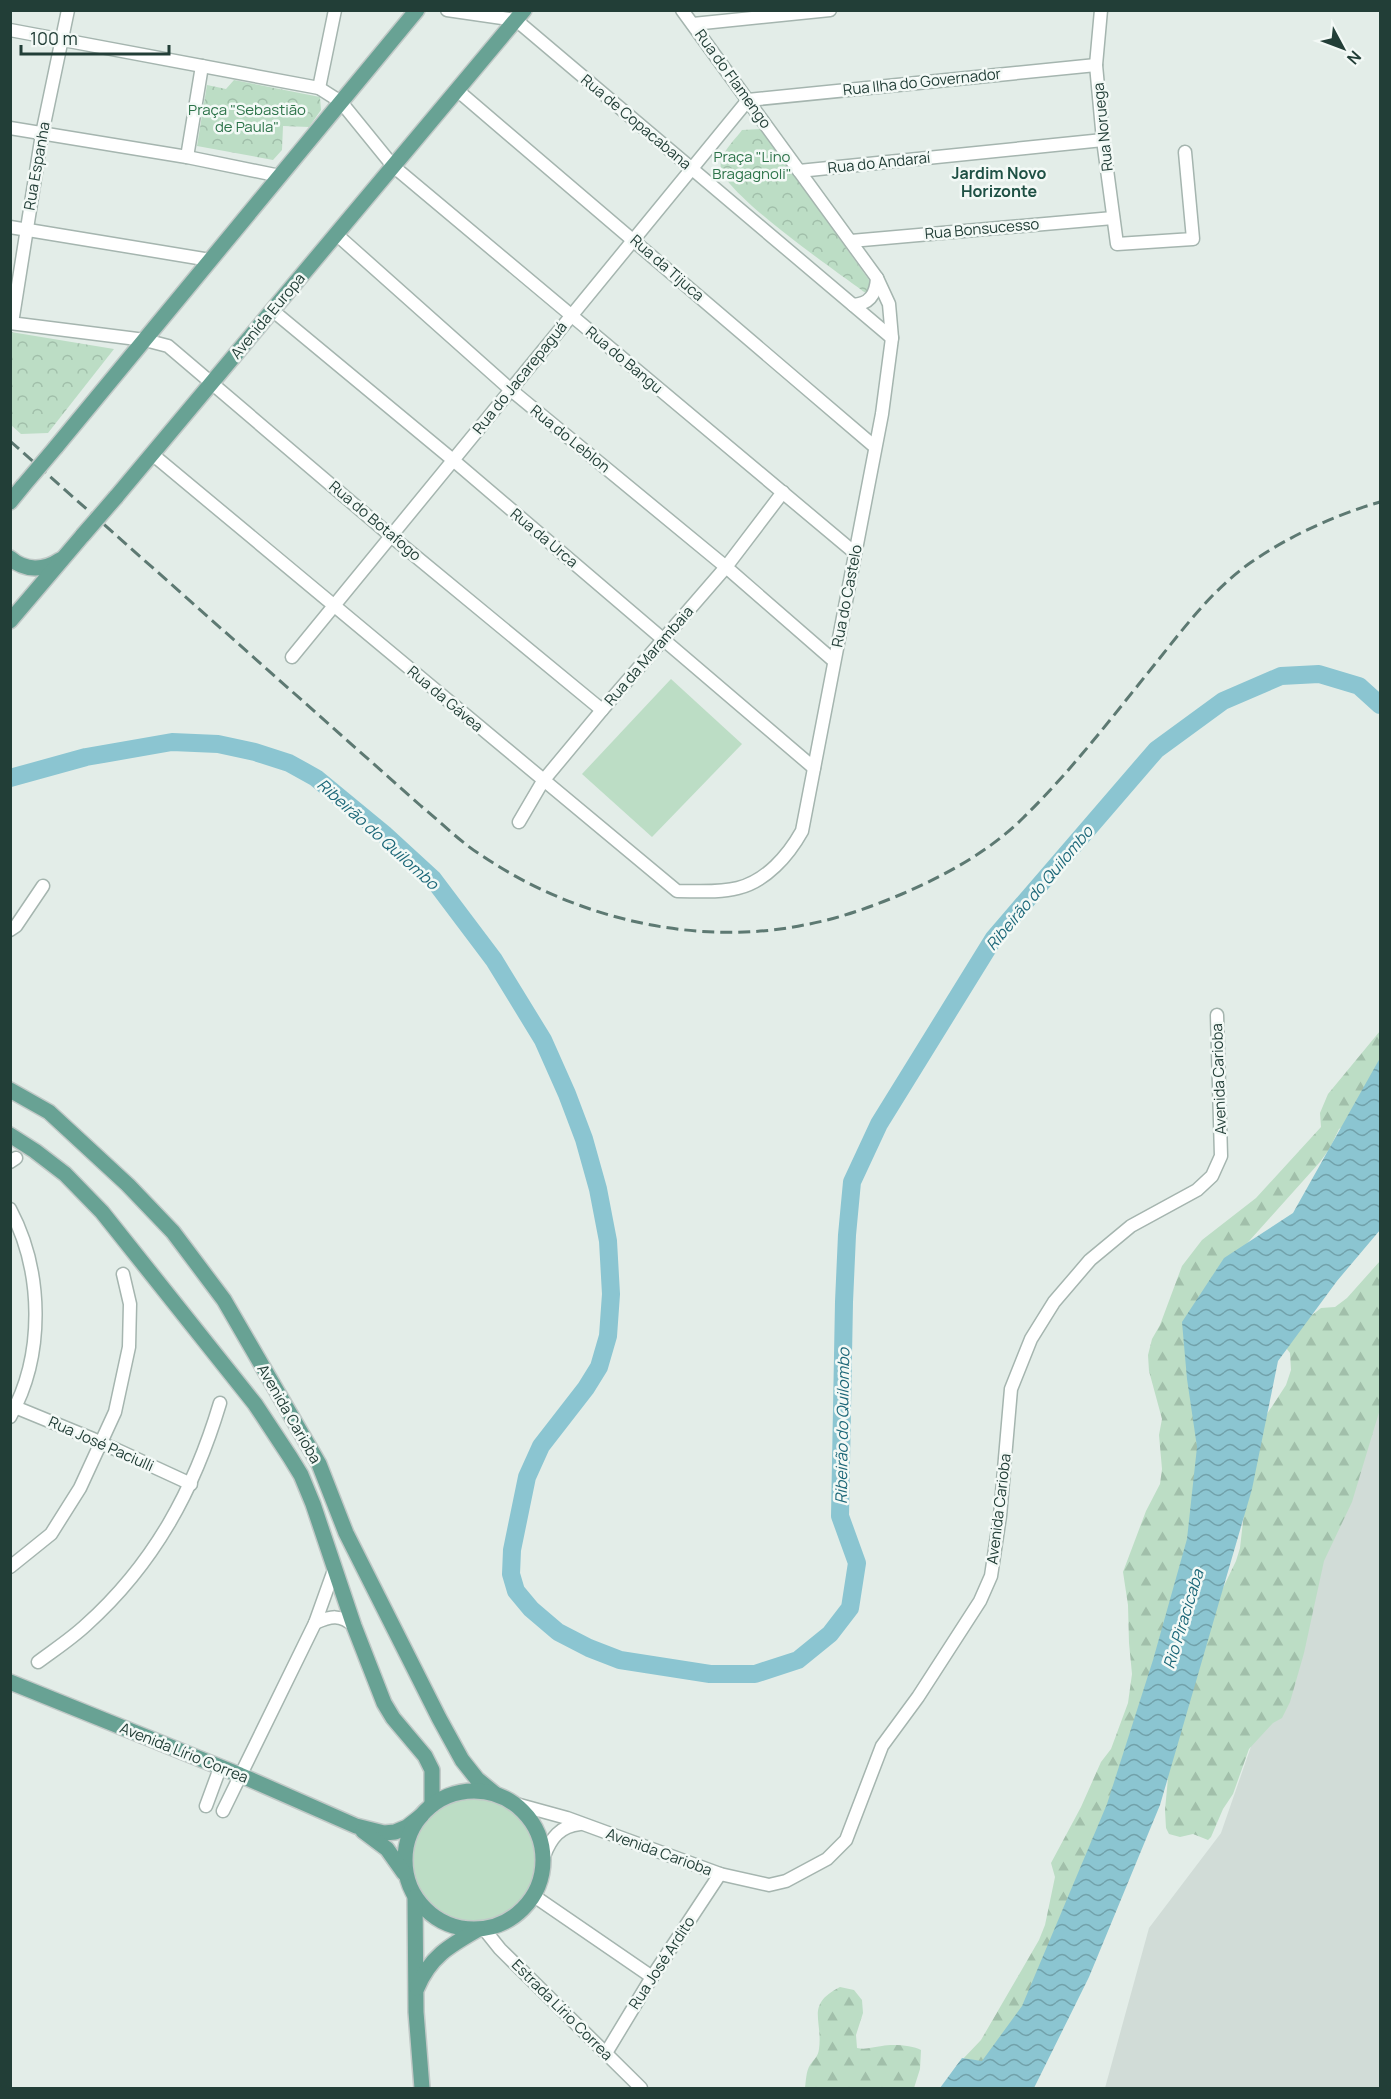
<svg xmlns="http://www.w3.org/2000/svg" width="1391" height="2099" font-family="Manrope,sans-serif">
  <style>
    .built { fill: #d1dcd7 }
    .grass { fill: #bcddc5 }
    .forest { fill: url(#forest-firs) }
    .park { fill: url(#park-crowns) }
    .water { fill: url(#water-waves) }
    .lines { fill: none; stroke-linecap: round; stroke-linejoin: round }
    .river { stroke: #8bc5d1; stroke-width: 18 }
    .minor-casing { stroke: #a5b5af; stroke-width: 15 }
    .major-casing { stroke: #c1c9c7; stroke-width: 18 }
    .minor { stroke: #fff; stroke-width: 12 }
    .major { stroke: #68a294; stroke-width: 15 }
    .rail { stroke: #5d7972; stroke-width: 3; stroke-dasharray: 12 6; stroke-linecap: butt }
    .major-bridge-casing { stroke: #c1c9c7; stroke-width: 18; stroke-linecap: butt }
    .major-bridge { stroke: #68a294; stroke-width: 15 }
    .labels { text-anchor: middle; stroke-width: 5; stroke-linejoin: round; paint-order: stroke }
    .street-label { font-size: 15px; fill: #223e37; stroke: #f3f9f6 }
    .park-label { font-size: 15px; fill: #2d744a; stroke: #f3f9f6 }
    .neighbourhood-label { font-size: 16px; font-weight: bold; fill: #1e5044; stroke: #f3f9f6 }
    .water-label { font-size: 16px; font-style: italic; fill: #1d6879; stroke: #f3f9f6 }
  </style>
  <defs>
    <pattern id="forest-firs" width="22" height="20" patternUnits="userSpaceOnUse" patternTransform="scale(1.5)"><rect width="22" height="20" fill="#bcddc5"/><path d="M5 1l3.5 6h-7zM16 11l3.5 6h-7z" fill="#a1bfaa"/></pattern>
    <pattern id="park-crowns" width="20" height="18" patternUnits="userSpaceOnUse" patternTransform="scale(1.5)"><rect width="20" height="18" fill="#bcddc5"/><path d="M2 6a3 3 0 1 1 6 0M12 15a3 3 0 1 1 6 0" fill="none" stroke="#a1bfaa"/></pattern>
    <pattern id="water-waves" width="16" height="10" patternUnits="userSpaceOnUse" patternTransform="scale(1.5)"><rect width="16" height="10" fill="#8bc5d1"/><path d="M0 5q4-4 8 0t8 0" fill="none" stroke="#71a1aa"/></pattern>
  </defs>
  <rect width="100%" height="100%" fill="#e3ede8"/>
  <path class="built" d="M1380,1374V2088H1105L1149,1928L1221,1833Z"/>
  <g class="grass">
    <path d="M671,679L742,744L652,837L582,774Z"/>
    <circle cx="474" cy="1860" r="61"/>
  </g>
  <g class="forest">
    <path d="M1380,1031V1077L1351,1123L1339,1129L1330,1148L1320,1162L1216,1278L1211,1461L1153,1674L1058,1951L991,2059L943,2088L960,2062L981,2040L1039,1940L1045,1925L1055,1877L1051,1863L1081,1807L1101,1762L1111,1749L1128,1703L1132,1674L1129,1643L1128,1605L1123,1572L1146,1511L1160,1484L1162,1469L1159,1435L1162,1419L1149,1371L1148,1355L1152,1339L1160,1325L1182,1266L1202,1240L1256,1198L1321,1127L1320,1113L1328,1094Z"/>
    <path d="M1380,1261V1383L1379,1385L1380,1409L1352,1502L1324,1561L1304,1653L1290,1702L1282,1718L1273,1723L1249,1749L1233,1794L1223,1809L1211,1837L1208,1840L1193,1834L1180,1837L1169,1834L1166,1828L1165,1810L1168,1778L1166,1754L1190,1656L1236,1561L1240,1548L1246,1495L1265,1417L1286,1385L1291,1370L1290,1353L1280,1340L1321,1308L1335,1307L1347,1298Z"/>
    <path d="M840,1987L854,1990L862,2000L863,2013L856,2035L857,2048C866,2050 873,2047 882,2046C892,2044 912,2045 921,2050L920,2069L914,2088H805C806,2081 806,2071 810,2065C814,2059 818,2057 819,2049C823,2019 805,2005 840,1987Z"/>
  </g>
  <g class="park">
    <path d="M234,80L320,97L321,110L309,127L283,126L282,150L273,160L197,146L207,85L226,89Z"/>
    <path d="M761,129L874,287L867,294C840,274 727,196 721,169C718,155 734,141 742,130Z"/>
    <path d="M11,332L114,349L48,433L21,434L11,425Z"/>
  </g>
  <path class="water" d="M1380,1058V1230L1337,1281L1278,1361L1252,1489L1160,1805L1089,1977L1034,2088H940L962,2058L982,2061L1022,2006L1107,1804L1153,1660L1187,1539L1197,1447L1187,1379L1182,1322L1224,1258L1293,1213Z"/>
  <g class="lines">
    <path class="river" d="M10,778L86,757L172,742L218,744L255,752L289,763L316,778L384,834L433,879L494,960L543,1040L567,1094L584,1139L598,1189L608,1241L611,1294L608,1336L599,1367L586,1388L541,1446L527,1477L512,1550L511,1574L516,1591L531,1609L558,1632L589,1648L620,1660L710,1674H755L798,1660L830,1634L850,1608L857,1563L840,1516L844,1302L847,1235L852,1182L879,1124L994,938L1156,750L1223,701L1281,676L1319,674L1359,686L1380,705"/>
    <g class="minor-casing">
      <g id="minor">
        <path d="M447,10L516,20L892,338"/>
        <path d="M1101,10L1096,65L1103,140L1117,244L1193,239L1185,152"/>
        <path d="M693,24L830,10"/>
        <path d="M10,30L319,88L341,102L393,166L855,553"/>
        <path d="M319,88L335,10"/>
        <path d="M457,90L875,447"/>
        <path d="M10,128L187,157L280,176"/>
        <path d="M187,157L202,66"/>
        <path d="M799,171L1103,140"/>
        <path d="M10,227L210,260"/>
        <path d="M336,234L511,390L726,567L834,661"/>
        <path d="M851,241L1113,218"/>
        <path d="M853,305C870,304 876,294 877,278"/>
        <path d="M272,310L453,460L814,768"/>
        <path d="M10,323L145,340L168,346L391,536L602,710"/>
        <path d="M12,323L42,134L68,10"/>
        <path d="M152,454L677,891C697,891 719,893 738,888C766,881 788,856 802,831L882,414L892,338L889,304L877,278L682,10"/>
        <path d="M292,657L748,100L1096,65"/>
        <path d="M519,822L543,781L602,710L726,567L783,492"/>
        <path d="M10,930L16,926L43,886"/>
        <path d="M10,1162L16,1158"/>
        <path d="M10,1209C43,1271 45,1355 10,1417"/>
        <path d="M10,1405L93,1439L100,1443L115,1449L191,1484"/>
        <path d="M10,1567L51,1534L80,1488L115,1412L129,1347L130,1304L123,1274"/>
        <path d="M315,1623C331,1616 340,1614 354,1626"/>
        <path d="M38,1662C54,1650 71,1639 86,1625C154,1564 194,1490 220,1403"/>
        <path d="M516,1804L567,1818L720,1874L769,1885L786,1881L827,1859L846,1840L882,1746L918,1697L980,1601L991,1576L1000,1516L1011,1389L1031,1339L1054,1302L1090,1260L1131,1226L1197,1190L1212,1176L1221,1156L1217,1015"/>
        <path d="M206,1806L220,1768"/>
        <path d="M223,1811L315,1623L334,1570"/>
        <path d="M544,1856C551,1838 560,1826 580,1824"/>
        <path d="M534,1896L652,1977"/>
        <path d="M484,1929L500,1949L641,2088"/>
        <path d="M606,2053L652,1977L720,1874"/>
      </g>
    </g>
    <g class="major-casing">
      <g id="major">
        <path d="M56,447L417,10"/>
        <path d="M116,497L524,10"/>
        <path d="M10,502L23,486"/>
        <path d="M10,558C25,571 44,571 60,560"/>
        <path d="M10,621L83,535"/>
        <path d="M10,1090L49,1112L128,1185L173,1232L224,1300L319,1464L346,1533L439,1718L462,1760L477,1779L494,1793"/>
        <path d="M10,1135L35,1151L65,1174L102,1212L255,1404L290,1457L301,1475L313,1504L354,1626L384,1703L393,1718L425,1756L432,1770V1805"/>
        <path d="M10,1682L240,1775L356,1826L384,1833L395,1832L407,1827L421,1816"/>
        <circle cx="474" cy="1860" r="69"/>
        <path d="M363,1831L387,1849L404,1873"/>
        <path d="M415,1897L416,2012L422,2088"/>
        <path d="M417,1988C430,1957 449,1946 477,1930"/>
      </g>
    </g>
    <use href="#minor" class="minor"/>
    <use href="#major" class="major"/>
    <path class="rail" d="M10,441L421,806C442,823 461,843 484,857C575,918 695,947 804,925C838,919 871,907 902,894C946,875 990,851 1024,817C1072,770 1113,716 1155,664C1184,628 1212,590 1250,563C1289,536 1335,515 1380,502"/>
    <g class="major-bridge-casing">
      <g id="major-bridge">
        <path d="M23,486L56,447"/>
        <path d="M83,535L116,497"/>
      </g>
    </g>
    <use href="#major-bridge" class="major-bridge"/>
  </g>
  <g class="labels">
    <g class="street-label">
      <text transform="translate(733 79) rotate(54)" y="5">Rua do Flamengo</text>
      <text transform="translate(922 82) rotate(-6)" y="5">Rua Ilha do Governador</text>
      <text transform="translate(636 122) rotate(40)" y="5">Rua de Copacabana</text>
      <text transform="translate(1103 127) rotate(-96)" y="5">Rua Noruega</text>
      <text transform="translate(879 163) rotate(-6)" y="5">Rua do Andaraí</text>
      <text transform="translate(37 166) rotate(-80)" y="5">Rua Espanha</text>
      <text transform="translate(982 229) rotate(-5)" y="5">Rua Bonsucesso</text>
      <text transform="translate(667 268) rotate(41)" y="5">Rua da Tijuca</text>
      <text transform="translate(268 316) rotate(-50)" y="5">Avenida Europa</text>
      <text transform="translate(624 360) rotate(40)" y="5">Rua do Bangu</text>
      <text transform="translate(520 378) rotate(-51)" y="5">Rua do Jacarepaguá</text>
      <text transform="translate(570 439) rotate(39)" y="5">Rua do Leblon</text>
      <text transform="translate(375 521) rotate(40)" y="5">Rua do Botafogo</text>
      <text transform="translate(544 538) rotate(40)" y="5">Rua da Urca</text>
      <text transform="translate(847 596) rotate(-79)" y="5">Rua do Castelo</text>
      <text transform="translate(649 656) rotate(-49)" y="5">Rua da Marambaia</text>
      <text transform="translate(445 699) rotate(40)" y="5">Rua da Gávea</text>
      <text transform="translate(1219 1079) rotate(-92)" y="5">Avenida Carioba</text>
      <text transform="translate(289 1414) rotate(60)" y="5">Avenida Carioba</text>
      <text transform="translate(101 1444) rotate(24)" y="5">Rua José Paciulli</text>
      <text transform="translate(999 1509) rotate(-83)" y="5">Avenida Carioba</text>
      <text transform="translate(184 1753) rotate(22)" y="5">Avenida Lírio Correa</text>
      <text transform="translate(659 1852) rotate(20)" y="5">Avenida Carioba</text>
      <text transform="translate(662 1963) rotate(-57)" y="5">Rua José Ardito</text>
      <text transform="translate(562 2010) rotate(45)" y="5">Estrada Lírio Correa</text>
    </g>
    <g class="park-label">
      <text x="247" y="115">Praça "Sebastião<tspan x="247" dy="17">de Paula"</tspan></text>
      <text x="752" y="162">Praça "Lino<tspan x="752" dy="17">Bragagnoli"</tspan></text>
    </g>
    <g class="neighbourhood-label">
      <text x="999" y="179">Jardim Novo<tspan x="999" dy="18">Horizonte</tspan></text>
    </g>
    <g class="water-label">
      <text transform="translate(378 834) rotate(42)" y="6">Ribeirão do Quilombo</text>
      <text transform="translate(1039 888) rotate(-50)" y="6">Ribeirão do Quilombo</text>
      <text transform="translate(842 1426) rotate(-89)" y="6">Ribeirão do Quilombo</text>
      <text transform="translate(1183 1619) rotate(-73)" y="6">Rio Piracicaba</text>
    </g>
  </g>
  <rect width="1391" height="2099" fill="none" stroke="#223e37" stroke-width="24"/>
  <g transform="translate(1343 48) rotate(131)" stroke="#f3f9f6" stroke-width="4.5" paint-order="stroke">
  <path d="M0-4.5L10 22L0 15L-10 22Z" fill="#223e37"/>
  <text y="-9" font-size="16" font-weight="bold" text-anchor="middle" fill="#223e37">N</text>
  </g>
  <path d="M21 45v9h148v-9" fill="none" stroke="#223e37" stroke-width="3"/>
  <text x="30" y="45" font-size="18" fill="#223e37" stroke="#f3f9f6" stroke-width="4.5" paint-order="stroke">100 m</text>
</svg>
